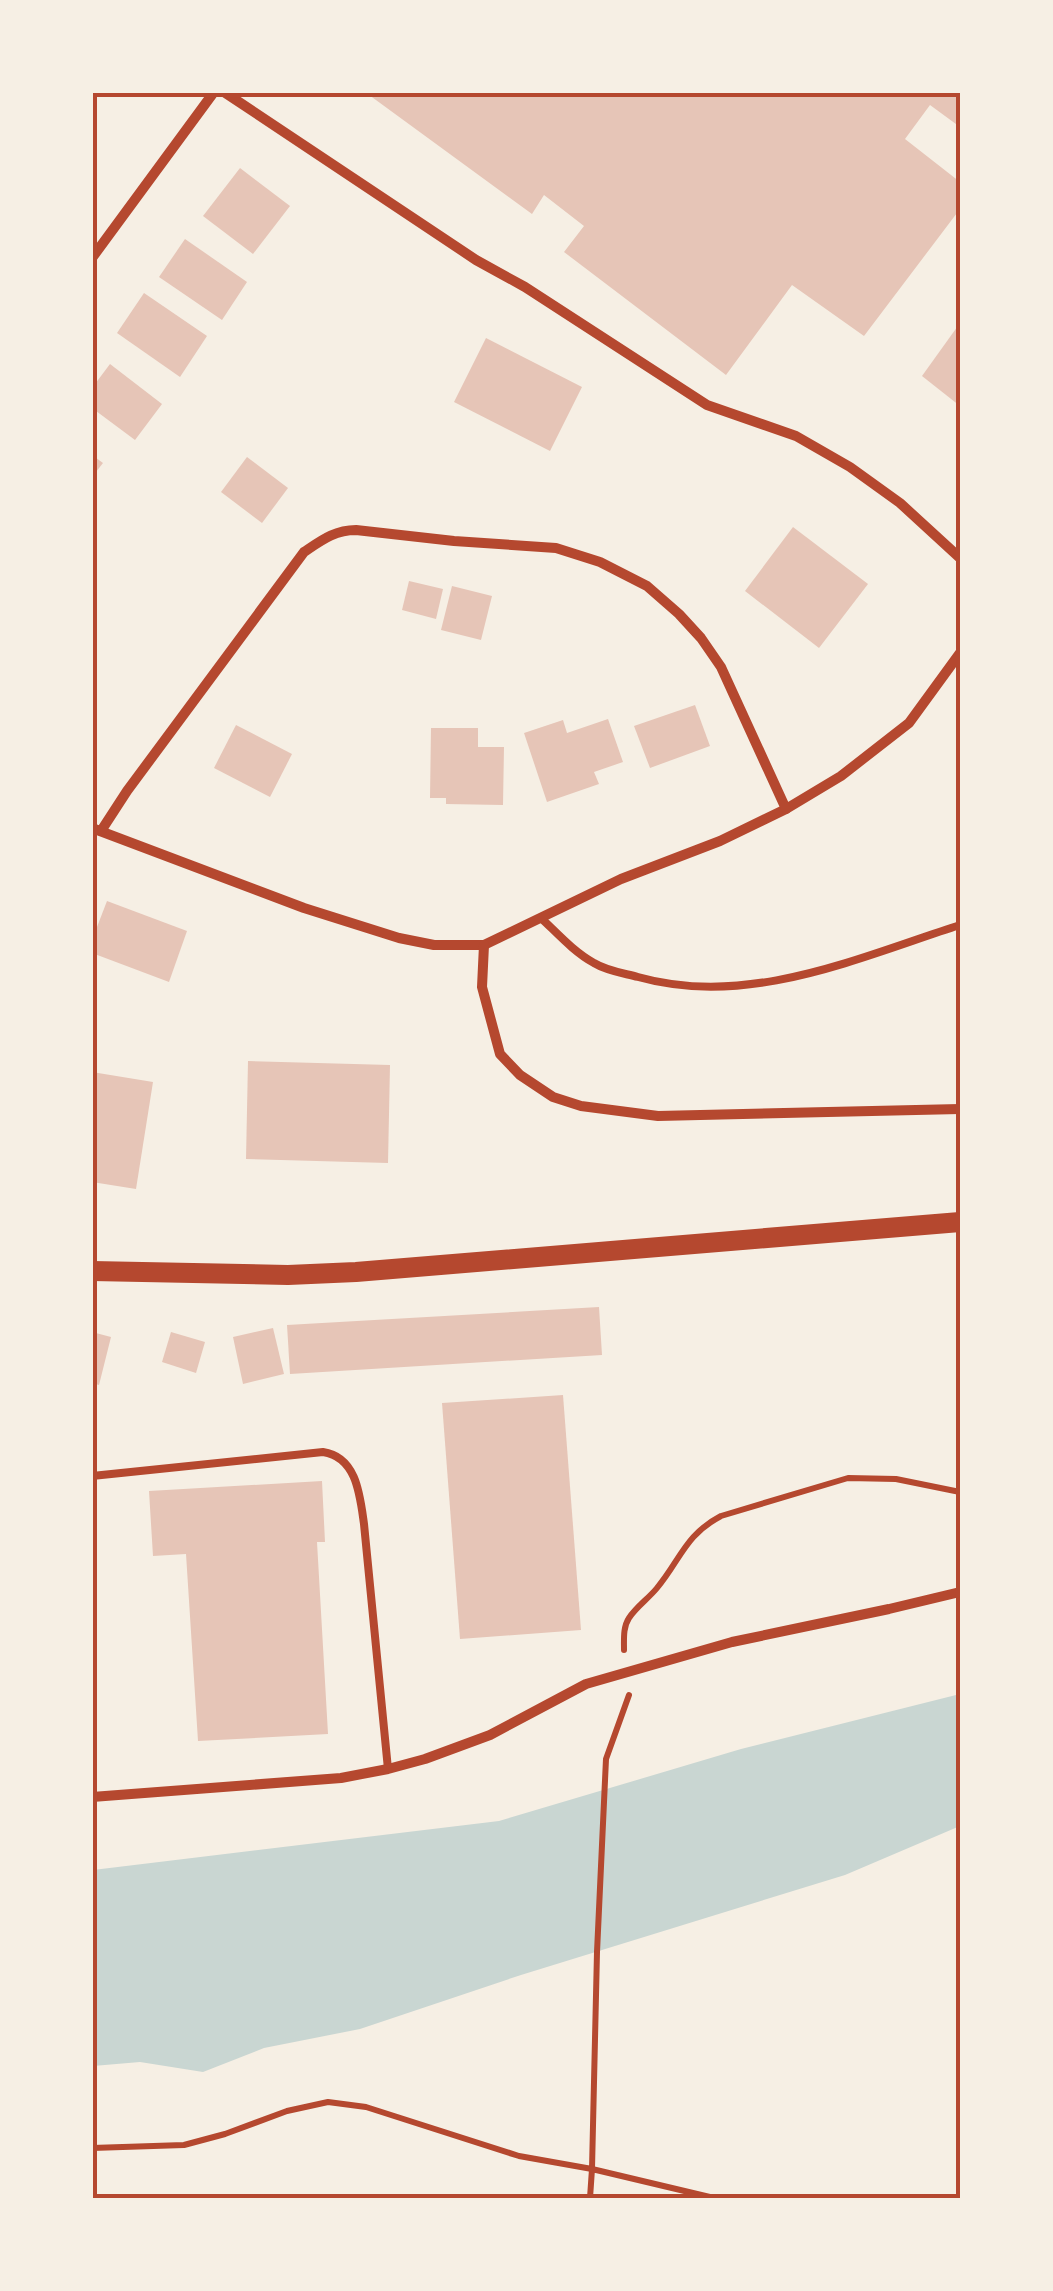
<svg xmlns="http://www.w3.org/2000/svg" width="1053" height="2291" font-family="'Noto Sans',sans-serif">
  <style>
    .water { fill: #c9d6d2 }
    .building { fill: #e6c5b7 }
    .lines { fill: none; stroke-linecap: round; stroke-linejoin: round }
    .path { stroke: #b5482f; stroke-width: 6 }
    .service { stroke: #b5482f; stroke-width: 8 }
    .minor { stroke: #b5482f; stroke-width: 10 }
    .secondary { stroke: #b5482f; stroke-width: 20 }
    .neatline { fill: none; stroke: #b5482f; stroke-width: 4 }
  </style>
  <rect width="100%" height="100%" fill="#f6efe4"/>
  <path class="water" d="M960,1694V1826L845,1875L521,1975L360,2029L264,2048L203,2072L140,2062L93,2066V1870L499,1821L741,1749Z"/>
  <g class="building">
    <path d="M365,92H960V127L930,105L905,139L960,182V209L864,336L792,285L726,375L564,252L584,226L544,195L532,214Z"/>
    <path d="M240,168L290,206L253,254L203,216Z"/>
    <path d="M185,239L247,282L222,320L159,277Z"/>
    <path d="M144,293L207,336L180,377L117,333Z"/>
    <path d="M960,323V406L922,376Z"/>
    <path d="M486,338L582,387L550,451L454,402Z"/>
    <path d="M110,364L162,404L135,440L92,408V388Z"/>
    <path d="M92,455L103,463L92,477Z"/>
    <path d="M247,457L288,488L262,523L221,492Z"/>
    <path d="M793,527L868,584L819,648L745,591Z"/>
    <path d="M409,581L443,589L436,619L402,610Z"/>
    <path d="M452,586L492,596L481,640L441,630Z"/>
    <path d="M695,705L710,746L650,768L634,726Z"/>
    <path d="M608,719L623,762L594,772L599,784L547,802L524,733L563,720L567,733Z"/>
    <path d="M236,725L292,754L270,797L214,768Z"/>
    <path d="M431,728H478V747H504L503,805L446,804V798H430Z"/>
    <path d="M107,901L187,931L169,982L92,953V940Z"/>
    <path d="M248,1061L390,1065L388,1163L246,1159Z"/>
    <path d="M92,1072L153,1082L136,1189L92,1182Z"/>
    <path d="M599,1307L602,1355L290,1374L287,1325Z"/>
    <path d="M273,1328L284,1374L243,1384L233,1337Z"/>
    <path d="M92,1332L111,1337L99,1385L92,1383Z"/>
    <path d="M171,1332L205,1342L196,1373L162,1362Z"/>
    <path d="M563,1395L581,1630L460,1639L442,1403Z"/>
    <path d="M322,1481L325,1542H317L328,1734L198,1741L186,1554L153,1556L149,1491Z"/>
  </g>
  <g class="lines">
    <g class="path">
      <path d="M624,1650C624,1639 623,1627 629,1618C636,1607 649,1598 657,1588C681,1559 685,1535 721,1516L848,1478L896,1479L960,1492"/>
      <path d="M92,2148L184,2145L225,2134L287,2111L328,2102L366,2107L519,2156L592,2169L597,1952L606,1759L629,1695"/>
      <path d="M590,2198L592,2169L714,2198"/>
    </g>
    <g class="service">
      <path d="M541,918C558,934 574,952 594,963C607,971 623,973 638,977C748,1008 857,958 960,925"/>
      <path d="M92,1476L323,1452C357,1457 360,1496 364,1524L388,1769"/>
    </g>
    <g class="minor">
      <path d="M224,92L476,260L525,287L707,405L796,436L850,467L900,503L960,558"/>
      <path d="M92,258L214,92"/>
      <path d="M92,828L304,908L399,938L434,945H484L621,879L720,841L786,809L841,776L909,723L960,653"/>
      <path d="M101,831L127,791L304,552C322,540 335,530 356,530L454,541L556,548L600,562L647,586L679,614L701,638L721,667L786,809"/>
      <path d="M484,945L482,987L500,1054L520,1075L553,1097L581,1106L658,1116L960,1109"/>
      <path d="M92,1797L341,1778L388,1769L425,1759L490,1735L586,1684L732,1642L889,1609L960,1592"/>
    </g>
    <path class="secondary" d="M92,1271L288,1275L356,1272L960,1222"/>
  </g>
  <rect width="1053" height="2291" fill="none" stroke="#f6efe4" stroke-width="190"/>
  <rect x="95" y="95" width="863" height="2101" class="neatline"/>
</svg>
